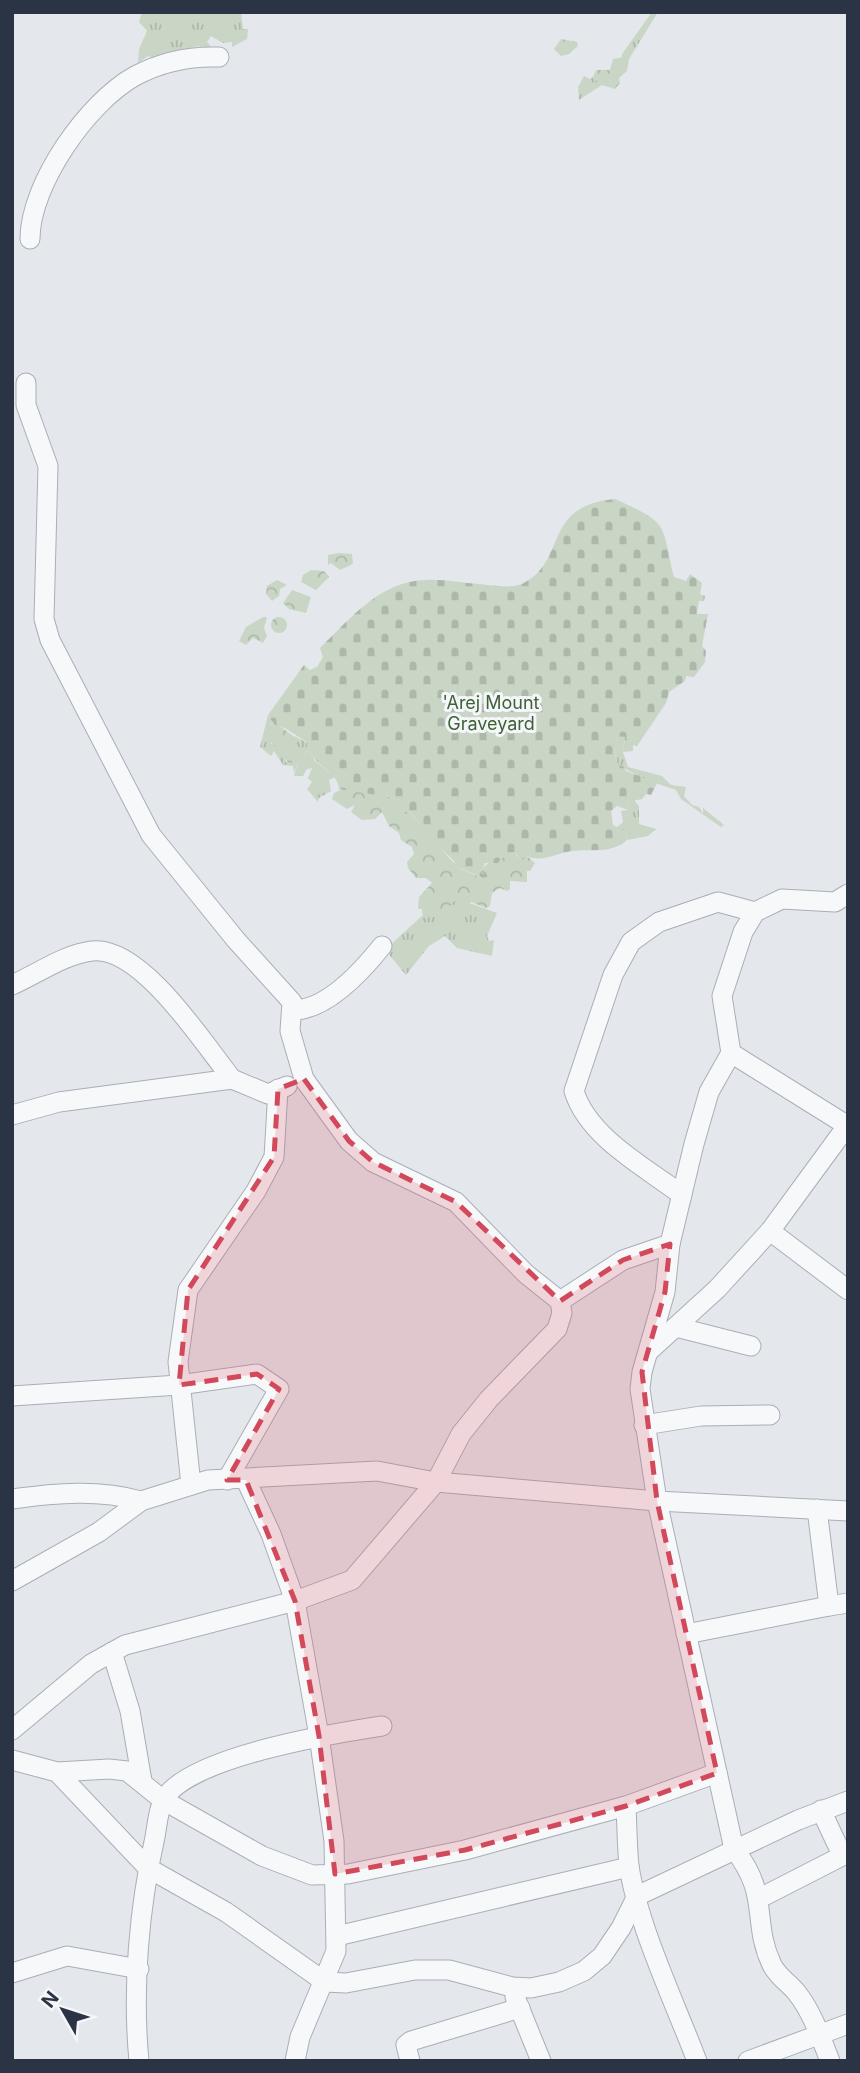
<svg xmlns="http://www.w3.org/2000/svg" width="860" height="2073" font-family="Inter,sans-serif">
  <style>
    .grass { fill: url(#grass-tufts) }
    .forest { fill: url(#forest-crowns) }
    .cemetery { fill: url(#cemetery-stones) }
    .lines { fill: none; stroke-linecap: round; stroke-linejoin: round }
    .minor-casing { stroke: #a9aeb7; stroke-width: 21 }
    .minor { stroke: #f7f8fa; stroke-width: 19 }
    .marked { fill: #d1495b; fill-opacity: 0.2; stroke: #d1495b; stroke-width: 5; stroke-dasharray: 14 9; stroke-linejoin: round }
    .labels { text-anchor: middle; stroke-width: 6; stroke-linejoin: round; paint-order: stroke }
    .park-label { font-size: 18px; fill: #3f6138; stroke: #f4f6f9 }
  </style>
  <defs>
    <pattern id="grass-tufts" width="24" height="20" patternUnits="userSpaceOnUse" patternTransform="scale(1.75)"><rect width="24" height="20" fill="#c9d6c5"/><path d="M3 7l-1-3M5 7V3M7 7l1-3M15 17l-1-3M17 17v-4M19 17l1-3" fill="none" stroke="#adb8ab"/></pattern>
    <pattern id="forest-crowns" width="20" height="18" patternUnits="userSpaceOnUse" patternTransform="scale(1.75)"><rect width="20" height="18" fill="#c9d6c5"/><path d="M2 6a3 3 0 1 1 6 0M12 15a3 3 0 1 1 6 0" fill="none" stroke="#adb8ab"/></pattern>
    <pattern id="cemetery-stones" width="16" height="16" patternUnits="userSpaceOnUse" patternTransform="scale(1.75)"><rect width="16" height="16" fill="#c9d6c5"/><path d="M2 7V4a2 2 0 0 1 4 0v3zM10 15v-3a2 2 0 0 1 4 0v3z" fill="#adb8ab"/></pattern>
  </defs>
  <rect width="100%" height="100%" fill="#e4e7ec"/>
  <g class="grass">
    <path d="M142,12H241L243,29H248L247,39L232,47V42L223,43L211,36L207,42L213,49L198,46L154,58L148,56L138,63L139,49L147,31L139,22Z"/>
    <path d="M652,12H658L629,59H622V54Z"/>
    <path d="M584,76L590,79L593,77L602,85L579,100L578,87Z"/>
    <path d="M268,715L274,722L270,724L271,744H283L286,763L292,757L288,746L294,736L308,743L303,762H298L294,773L293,766L283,765L274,751L271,756L260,747Z"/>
    <path d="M620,734L625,737L623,752L628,767L662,776L671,785L686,787L684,796L692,805L699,807L703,814V808L724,825L721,827L681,799L676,790L646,780L618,765L615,754L617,736Z"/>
    <path d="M315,761L335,777L329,780L331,791L319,798L318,802L307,789L312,782L308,778Z"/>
    <path d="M634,800L639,806V824L656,829L648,836L627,840L625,831L616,828L623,822L621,811L628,810L627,802Z"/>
    <path d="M458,899L497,913L487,936L489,941L494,940L492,956L457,948L445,936L429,946L406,975L390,956L388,947L423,915V918Z"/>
  </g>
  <g class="forest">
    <path d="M561,39L577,42L578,46L569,54L561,56L554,49Z"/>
    <path d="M624,57L629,59L627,71L619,78L620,83L615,89L602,85L593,77L596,70H610L613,59Z"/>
    <path d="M338,553L352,554L353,564L340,570L331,563L328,565V555Z"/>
    <path d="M311,570L324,571L329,577L316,590L301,582L303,575Z"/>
    <path d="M277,580L287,585L280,589L279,596L272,601L266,594L267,586Z"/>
    <path d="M292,590L311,597L306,613L289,609L283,603Z"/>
    <path d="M263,617H267L264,628L267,636L263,643L253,638L246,645L239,641L246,627Z"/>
    <circle cx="279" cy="625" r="8"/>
    <path d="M274,722L296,738L288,746L294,760L290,765L283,756V745L275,747L270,741L268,726Z"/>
    <path d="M310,751L315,761L313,768L307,769L303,776H294L298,762H302L306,752Z"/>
    <path d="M344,788L390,797L400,801L450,859L461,869L482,878L486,874L481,873C484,860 503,858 514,852L518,857L527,856L535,863L530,871H527V882L510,881V889L507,891L500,888L492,893L490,906L486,908L471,902L468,905L458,899L453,901L444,916L423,918L422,909H418L419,897L432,883L426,878H416L408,868L407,862L414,854L412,847L401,840L399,833L389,826L382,812L375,819L362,820L351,812L355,805L347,809L332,799L334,793Z"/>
  </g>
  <path class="cemetery" d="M615,499C670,524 661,522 674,577L686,581L690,574L702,583L700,594L705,596L704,601H699L697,614H708L702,646L706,651L705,662L694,677L686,676L685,681L669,692L666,703L637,746L633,745V751L623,752L625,737L617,736L615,755L618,765L623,766L626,771L657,783L651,795L646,794L642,799L627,802L628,810L617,806L611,811L613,825L625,831L627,840C610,855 592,848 572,851C557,853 541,863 527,856L522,860L514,852L508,858H501L498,863H485L481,873L486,874V877L483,878L453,865L455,862L428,836L417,831L420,824L410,812H404L400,801L390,797L339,789C339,773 316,767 310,751L305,752L308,743L285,728L275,725L268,715L304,665L310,670L317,667L323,657L320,648C351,618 380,581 426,580C443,579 462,583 479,584C492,585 510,589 522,584C569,561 540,506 615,499Z"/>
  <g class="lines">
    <g class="minor-casing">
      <g id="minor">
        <path d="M30,239C30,184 88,102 135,76C161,62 190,56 219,57"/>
        <path d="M12,985C37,974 65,954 92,951C141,945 204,1044 232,1079"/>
        <path d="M293,1010C327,1010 362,971 382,946"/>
        <path d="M731,1053L848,1126"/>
        <path d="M12,1115L59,1102L232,1079L268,1094L287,1086"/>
        <path d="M682,1195C645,1167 588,1137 574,1091L613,975L631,942L659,922L718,902L755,912"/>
        <path d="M770,1231L848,1290"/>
        <path d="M560,1301L623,1260L670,1244"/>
        <path d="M676,1327L751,1346"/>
        <path d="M649,1351L717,1289L770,1231L847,1126"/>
        <path d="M12,1396L179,1385L257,1374L279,1389L227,1480"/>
        <path d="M644,1425L701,1416L770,1415"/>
        <path d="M246,1480L271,1534L295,1601L319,1736L334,1841L336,1951L300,2037L295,2061"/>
        <path d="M191,1485L178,1362L188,1290L256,1191L274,1157L278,1089"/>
        <path d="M12,1499C56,1493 98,1489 141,1501"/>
        <path d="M12,1581L99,1532L141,1501L208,1480L377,1471L436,1482L657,1501L848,1511"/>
        <path d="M829,1606L848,1603"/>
        <path d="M686,1634L829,1606L817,1509"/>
        <path d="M112,1652L130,1711L142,1781"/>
        <path d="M12,1730L91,1664L125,1645L295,1601L352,1580L436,1482L461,1434L489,1399L557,1329L562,1313L560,1301L526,1274L456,1202L373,1162L349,1141L304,1079L290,1031L292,1002L236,940L151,835L50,640L44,619L48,466L26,405V383"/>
        <path d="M12,1760L57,1772L148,1868L226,1912L325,1982L346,1983L415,1970H449L512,1987L531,1988L559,1982L584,1971L602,1956L621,1928L637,1896L798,1820L848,1801"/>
        <path d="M57,1772L109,1769L127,1771L163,1800L262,1856L312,1875L348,1874L465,1850L626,1806L717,1773"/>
        <path d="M626,1806C627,1826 627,1846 629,1866C638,1926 675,2003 697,2061"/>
        <path d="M821,1810L842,1855"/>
        <path d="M760,1898L848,1853"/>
        <path d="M337,1936L629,1867"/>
        <path d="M12,1973L67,1956L139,1969"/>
        <path d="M515,1997L541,2061"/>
        <path d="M139,2061C132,1988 139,1908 155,1837C157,1826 158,1811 163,1801C185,1757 336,1733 382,1726"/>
        <path d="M410,2061L406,2045L411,2041L520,2008"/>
        <path d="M748,2061L848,2024"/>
        <path d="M830,2061C821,2038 812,2012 797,1993C789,1983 778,1977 772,1965C751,1921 771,1896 734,1849L657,1501L640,1389L642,1372L665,1292L670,1244L694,1144L709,1092L731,1053L722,996L743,932L755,912L782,899L835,902L848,894"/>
      </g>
    </g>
    <use href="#minor" class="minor"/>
  </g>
  <path class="marked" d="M304,1079L349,1141L373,1162L456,1202L560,1301L623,1260L670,1244L665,1292L642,1372L657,1501L717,1773L626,1806L465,1850L335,1874L319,1736L295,1601L246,1480H227L279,1389L257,1374L179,1385L188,1290L274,1157L278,1089Z"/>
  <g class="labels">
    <g class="park-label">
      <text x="491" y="709">'Arej Mount<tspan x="491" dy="21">Graveyard</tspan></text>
    </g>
  </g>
  <rect width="860" height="2073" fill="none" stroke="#2b3445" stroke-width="28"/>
  <g transform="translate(63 2010) rotate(309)" stroke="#f4f6f9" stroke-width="5" paint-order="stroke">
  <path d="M0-5L12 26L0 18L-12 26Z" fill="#2b3445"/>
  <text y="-10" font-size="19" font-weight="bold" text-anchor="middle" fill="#2b3445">N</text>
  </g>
</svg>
